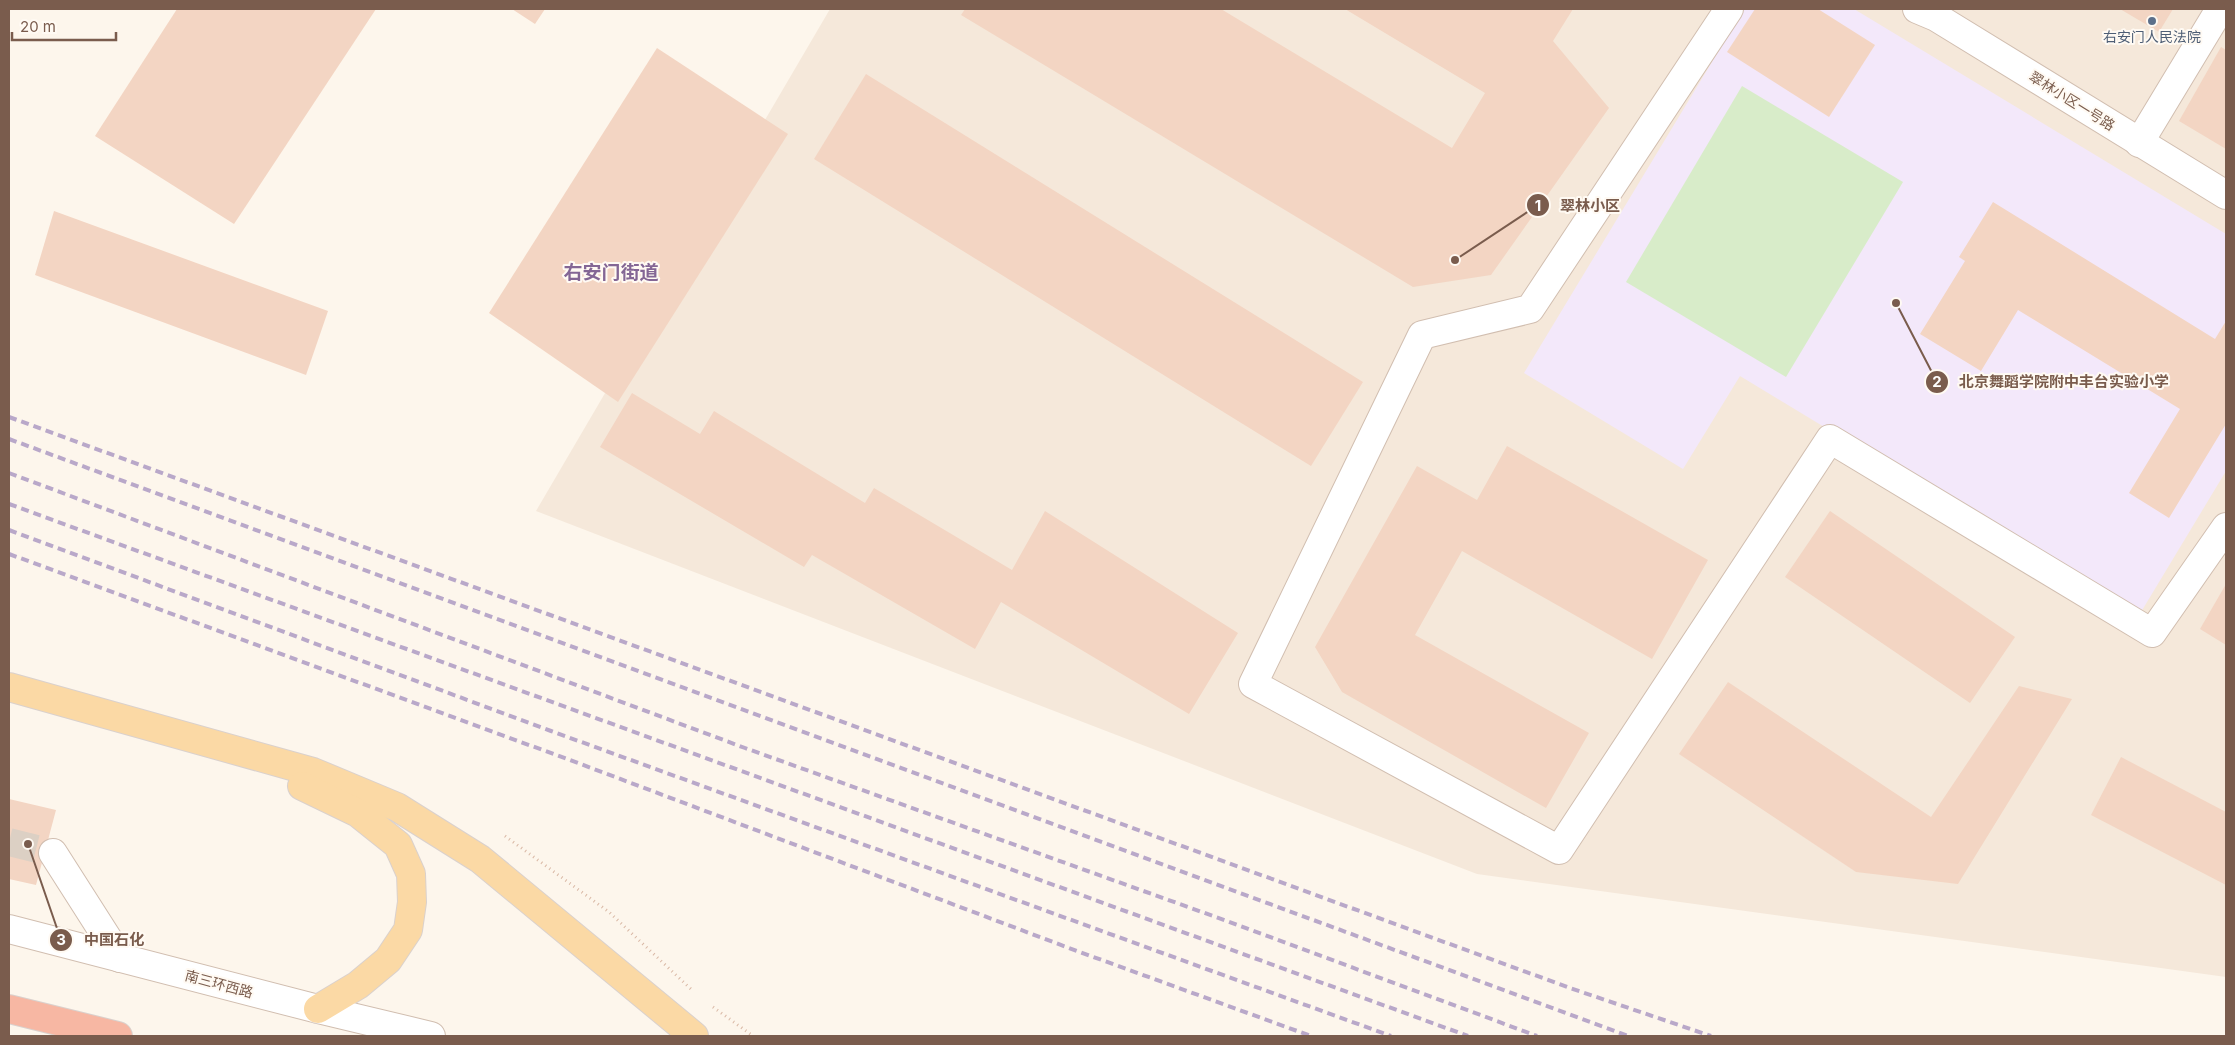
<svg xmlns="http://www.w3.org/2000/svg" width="2235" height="1045" font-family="Inter,'Noto Sans SC',sans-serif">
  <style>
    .residential { fill: #f5e8da }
    .education { fill: #f3e8fa }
    .green { fill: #d8ecc9 }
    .building { fill: #f3d5c3 }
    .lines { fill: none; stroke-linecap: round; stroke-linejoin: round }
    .minor-tunnel { stroke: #dcd0c4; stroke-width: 28; stroke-dasharray: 28 14; stroke-linecap: butt }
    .minor-casing { stroke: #d1beb0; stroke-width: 30 }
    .major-casing { stroke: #dad1cd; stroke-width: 30 }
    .highway-casing { stroke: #dad1cd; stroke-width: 30 }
    .path { stroke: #d9b8a5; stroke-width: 3; stroke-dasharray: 1 4; stroke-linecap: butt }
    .minor { stroke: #fff; stroke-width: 28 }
    .major { stroke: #fbd9a5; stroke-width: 28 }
    .highway { stroke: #f7b7a3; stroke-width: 28 }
    .rail { stroke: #b9a8c9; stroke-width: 4; stroke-dasharray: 8 5; stroke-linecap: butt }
    .service-dot { fill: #5c6f8a; stroke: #fffaf3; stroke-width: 2 }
    .labels { text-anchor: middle; stroke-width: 4; stroke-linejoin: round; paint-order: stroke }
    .service-label { font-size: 14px; fill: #4e5e75; stroke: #fffaf3 }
    .street-label { font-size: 14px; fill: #7a5c4d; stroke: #fffaf3 }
    .district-label { font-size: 19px; font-weight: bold; fill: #846695; stroke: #fffaf3 }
    .leader { fill: none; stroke: #7a5c4d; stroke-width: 2 }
    .callout-dot { fill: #7a5c4d; stroke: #fffaf3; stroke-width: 2 }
    .mark-label { font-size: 15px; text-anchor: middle; font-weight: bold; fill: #fff }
    .callout-label { font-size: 15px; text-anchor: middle; font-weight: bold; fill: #7a5c4d; stroke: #fffaf3; stroke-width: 4; stroke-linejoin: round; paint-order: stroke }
  </style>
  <rect width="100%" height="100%" fill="#fdf6ec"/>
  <path class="residential" d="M830,9H2226V977L1477,874L536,511Z"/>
  <path class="education" d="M1744,9H1854L2226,234V471L2138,617L1740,376L1683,469L1524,373Z"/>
  <path class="green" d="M1742,86L1903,182L1786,377L1626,282Z"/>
  <g class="building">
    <path d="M177,9H376L234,224L95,136Z"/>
    <path d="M512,9H545L535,24Z"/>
    <path d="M965,9H1221L1452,148L1485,93L1345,9H1573L1553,41L1609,108L1491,275L1413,287L961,15Z"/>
    <path d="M1755,9H1818L1875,45L1829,117L1727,52Z"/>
    <path d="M2120,9H2173L2159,32Z"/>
    <path d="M2221,47L2226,50V149L2179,121Z"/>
    <path d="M657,48L788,134L618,402L489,313Z"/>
    <path d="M866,74L1363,382L1311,466L814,159Z"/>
    <path d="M1993,202L2215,339L2226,321V424L2169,518L2129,493L2180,409L2018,310L1981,371L1920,334L1965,261L1959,257Z"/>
    <path d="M54,211L328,311L306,375L35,275Z"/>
    <path d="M632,393L700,434L714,411L865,503L874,488L1012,570L1045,511L1238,633L1189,714L1001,602L975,649L812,555L804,567L600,447Z"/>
    <path d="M1507,446L1708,560L1652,659L1462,551L1415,635L1589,733L1546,808L1342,692L1315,647L1417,466L1477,500Z"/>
    <path d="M1830,511L2015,637L1970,703L1785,577Z"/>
    <path d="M2226,584V645L2200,629Z"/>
    <path d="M1728,682L1931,817L2019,686L2072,699L1958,884L1856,872L1679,754Z"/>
    <path d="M2121,757L2226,812V885L2091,815Z"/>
    <path d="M9,799L56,810L36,885L9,879Z"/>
  </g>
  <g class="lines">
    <path class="minor-tunnel" d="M9,842L53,853"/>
    <g class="minor-casing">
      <g id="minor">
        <path d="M1729,9L1530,309L1422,335L1253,684L1559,850L1830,439L2152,633L2226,527"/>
        <path d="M1917,9L1936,17L2226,195"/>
        <path d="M2139,143L2220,9"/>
        <path d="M53,853L120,958"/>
        <path d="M9,929L318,1009L431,1036"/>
      </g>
    </g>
    <g class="major-casing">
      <g id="major">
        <path d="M9,687L313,772L397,807L480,859L694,1036"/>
        <path d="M302,786L358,813L398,845L411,874L412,902L408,930L388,960L358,985L318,1009"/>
      </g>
    </g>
    <g class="highway-casing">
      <path id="highway" d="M9,1009L118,1036"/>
    </g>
    <g class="path">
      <path d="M505,836L609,912L693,991"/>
      <path d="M713,1007L753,1036"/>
    </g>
    <use href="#minor" class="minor"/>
    <use href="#major" class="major"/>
    <use href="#highway" class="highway"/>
    <g class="rail">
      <path d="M9,417L1570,988L1711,1036"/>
      <path d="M9,439L1628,1036"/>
      <path d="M9,473L745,748L1227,921L1537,1036"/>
      <path d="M9,504L1468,1036"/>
      <path d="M9,530L551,731L1391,1036"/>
      <path d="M9,554L578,763L1077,951L1311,1036"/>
    </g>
  </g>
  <circle class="service-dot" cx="2152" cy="21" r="5"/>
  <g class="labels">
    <g class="service-label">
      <text x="2152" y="42">右安门人民法院</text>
    </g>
    <g class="street-label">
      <text transform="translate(2072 101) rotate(32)" y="5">翠林小区一号路</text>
      <text transform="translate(219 984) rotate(15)" y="5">南三环西路</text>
    </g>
    <g class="district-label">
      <text x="611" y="279">右安门街道</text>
    </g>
  </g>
  <path class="leader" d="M1455 260L1538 205M1896 303L1937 382M28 844L61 940"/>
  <g class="callout-dot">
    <circle cx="1455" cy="260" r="5"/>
    <circle cx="1896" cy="303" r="5"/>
    <circle cx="28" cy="844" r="5"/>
    <circle cx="1538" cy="205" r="12"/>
    <circle cx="1937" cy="382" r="12"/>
    <circle cx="61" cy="940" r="12"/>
  </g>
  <g class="mark-label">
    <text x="1538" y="211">1</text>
    <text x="1937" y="387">2</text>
    <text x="61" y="945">3</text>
  </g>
  <g class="callout-label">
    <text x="1590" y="211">翠林小区</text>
    <text x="2064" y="387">北京舞蹈学院附中丰台实验小学</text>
    <text x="114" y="945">中国石化</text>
  </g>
  <rect width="2235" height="1045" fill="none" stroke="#7a5c4d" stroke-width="20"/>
  <path d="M12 32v8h104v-8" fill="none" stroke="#7a5c4d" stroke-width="2.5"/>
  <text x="20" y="32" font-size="15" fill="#7a5c4d" stroke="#fffaf3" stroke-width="4" paint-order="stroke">20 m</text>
</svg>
